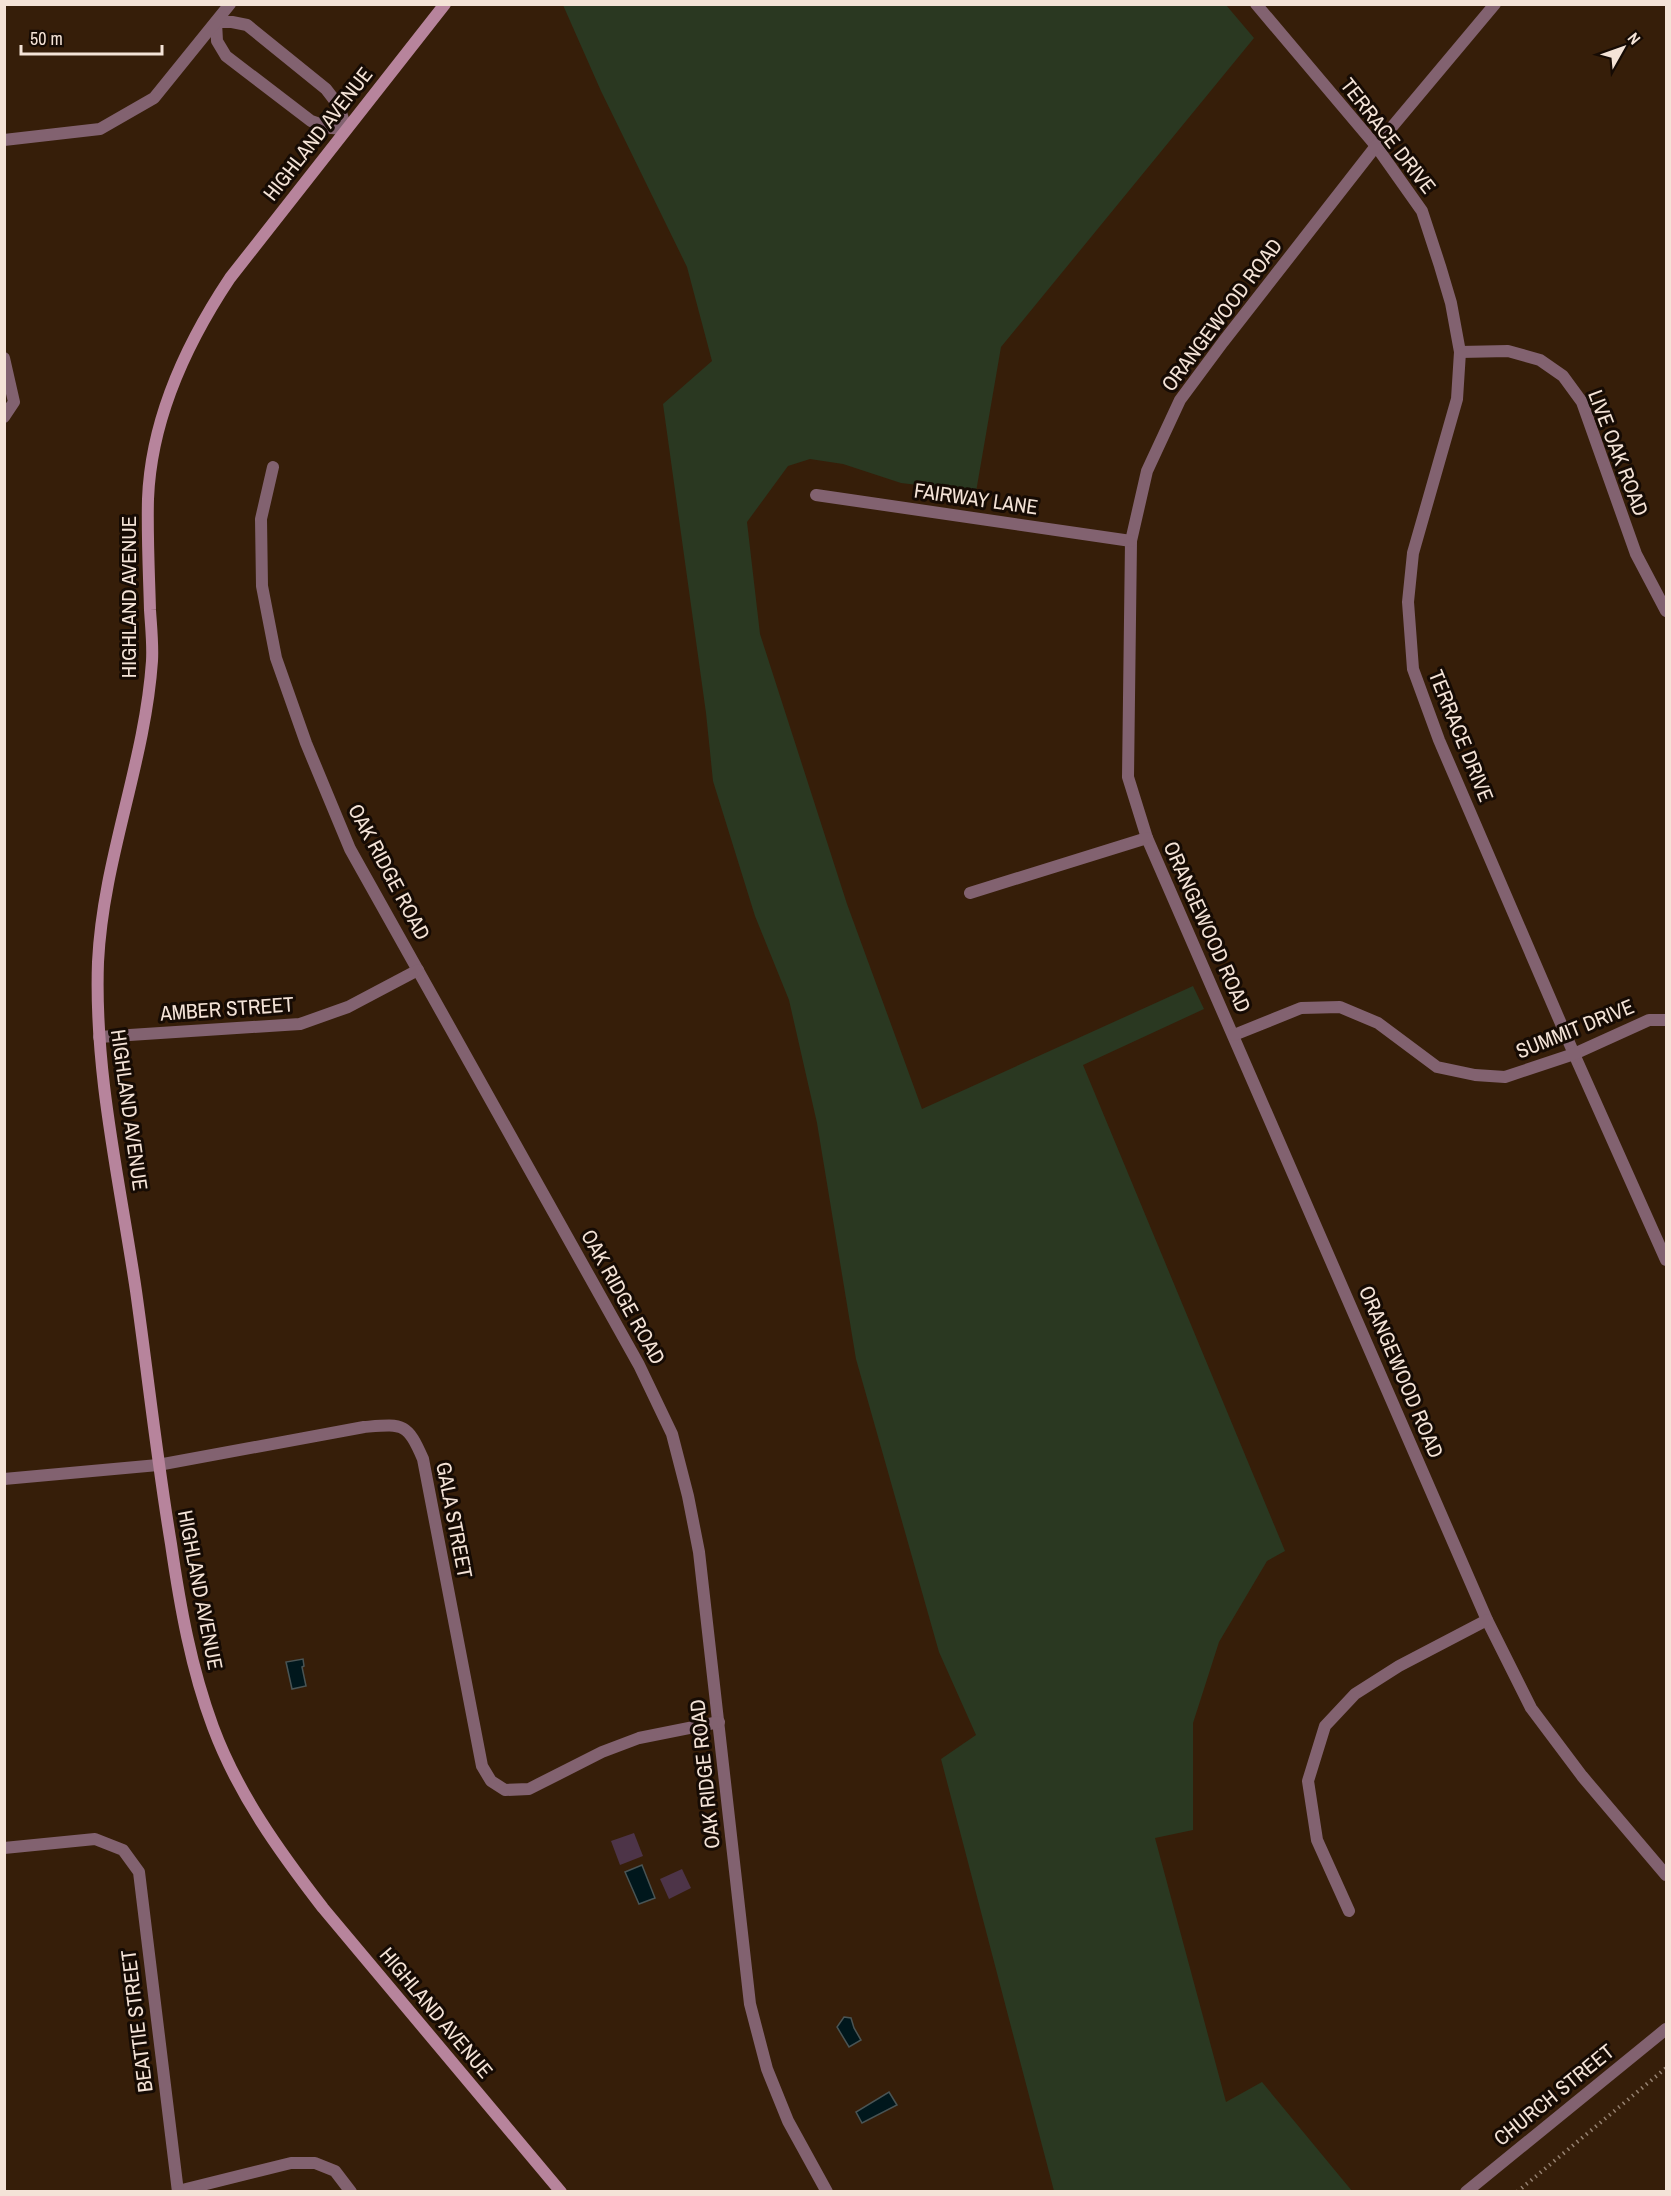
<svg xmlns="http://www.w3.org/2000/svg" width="1671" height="2196" font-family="'Archivo Narrow',sans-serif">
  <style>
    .green { fill: #2a3821 }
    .water { fill: #00171c; stroke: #495454; stroke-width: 1.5 }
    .building { fill: #4d3448 }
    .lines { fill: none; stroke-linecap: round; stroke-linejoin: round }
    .path { stroke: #968271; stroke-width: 4; stroke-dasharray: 1.5 4.5; stroke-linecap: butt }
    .street { stroke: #826270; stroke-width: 12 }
    .secondary { stroke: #b7849c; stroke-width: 12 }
    .labels { text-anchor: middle; stroke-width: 6; stroke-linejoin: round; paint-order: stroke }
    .street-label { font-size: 21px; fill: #f4e3d7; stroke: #160b04 }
  </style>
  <rect width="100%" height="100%" fill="#361e09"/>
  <path class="green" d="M1226,5L1254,38L1001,347L976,492L901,483L843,464L810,459L788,466L747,522L760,634L847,904L922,1109L1193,986L1204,1009L1083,1065L1285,1551L1267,1561L1219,1642L1193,1723V1830L1155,1838L1226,2102L1262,2082L1352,2191H1054L941,1759L976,1735L939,1652L856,1359L817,1123L789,1000L755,916L713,781L706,713L663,404L712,361L687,267L601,91L563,5Z"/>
  <g class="water">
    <path d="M303,1659L304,1666L302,1667L306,1686L292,1689L286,1662Z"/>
    <path d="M642,1865L655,1898L639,1904L625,1872Z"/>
    <path d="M844,2017L851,2018L854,2028L861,2040L849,2047L837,2027Z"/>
    <path d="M889,2092L897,2105L862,2123L856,2112Z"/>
  </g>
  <g class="building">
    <path d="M634,1833L643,1856L620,1865L611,1841Z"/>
    <path d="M682,1869L691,1888L669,1899L660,1879Z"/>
  </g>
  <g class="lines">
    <path class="path" d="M1517,2192L1666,2068"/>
    <g class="street">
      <path d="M1256,4L1376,146L1422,211L1440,266L1451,303L1460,352L1457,399L1413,553L1408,602L1413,669L1439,740L1574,1054L1666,1260"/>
      <path d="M1495,4L1376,146L1223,342L1180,400L1147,471L1131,541L1128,777L1147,838L1487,1620L1531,1708L1582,1776L1666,1875"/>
      <path d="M216,22H232L247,25L326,89L339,106L346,129L331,128L311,121L226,56L217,41Z"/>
      <path d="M4,140L100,129L154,98L230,4"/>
      <path d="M1460,352L1508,351L1540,360L1563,376L1582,402L1636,554L1666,611"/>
      <path d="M4,358L14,402L4,417"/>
      <path d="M273,467L261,519L262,586L276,658L306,743L350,849L639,1365L672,1434L688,1496L699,1552L750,2004L767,2069L788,2121L827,2192"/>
      <path d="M816,495L1131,541"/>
      <path d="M970,893L1147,838"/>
      <path d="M1234,1035L1301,1008L1340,1007L1378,1023L1437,1067L1475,1075L1505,1077L1574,1054L1649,1020H1666"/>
      <path d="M99,1037L300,1024L348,1007L418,970"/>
      <path d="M4,1479L158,1465L364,1427C403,1424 407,1422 423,1459L482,1766L491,1781L505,1790L529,1789L602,1752L639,1738L719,1722"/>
      <path d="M4,1848L95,1839L123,1850L139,1872L178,2192"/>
      <path d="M1349,1911L1317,1840L1308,1781L1325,1726L1355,1694L1399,1666L1487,1620"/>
      <path d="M178,2191L291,2163H315L335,2171L351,2192"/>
      <path d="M1466,2192L1666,2029"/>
    </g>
    <path class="secondary" d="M445,4L230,278C186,344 151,419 148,499C147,535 149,573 150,610C151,626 153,644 152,661C145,763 103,859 98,962C94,1073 120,1182 136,1291C148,1376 157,1460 171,1544C180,1606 191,1668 213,1727C238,1794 279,1851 323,1908L561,2192"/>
  </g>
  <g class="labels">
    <g class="street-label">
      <text transform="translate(318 134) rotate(-52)" y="7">HIGHLAND AVENUE</text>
      <text transform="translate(1388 136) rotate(52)" y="7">TERRACE DRIVE</text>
      <text transform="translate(1222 315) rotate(-53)" y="7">ORANGEWOOD ROAD</text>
      <text transform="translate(1618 453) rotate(69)" y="7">LIVE OAK ROAD</text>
      <text transform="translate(976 499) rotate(8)" y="7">FAIRWAY LANE</text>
      <text transform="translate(129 597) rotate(-90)" y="7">HIGHLAND AVENUE</text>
      <text transform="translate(1461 736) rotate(68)" y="7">TERRACE DRIVE</text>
      <text transform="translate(389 872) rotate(62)" y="7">OAK RIDGE ROAD</text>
      <text transform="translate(1207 927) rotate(66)" y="7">ORANGEWOOD ROAD</text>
      <text transform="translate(227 1009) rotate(-4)" y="7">AMBER STREET</text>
      <text transform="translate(1575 1029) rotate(-22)" y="7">SUMMIT DRIVE</text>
      <text transform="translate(129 1110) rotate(82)" y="7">HIGHLAND AVENUE</text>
      <text transform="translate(623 1297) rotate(61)" y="7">OAK RIDGE ROAD</text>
      <text transform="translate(1401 1372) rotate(67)" y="7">ORANGEWOOD ROAD</text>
      <text transform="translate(454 1520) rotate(79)" y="7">GALA STREET</text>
      <text transform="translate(200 1590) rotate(79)" y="7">HIGHLAND AVENUE</text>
      <text transform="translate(705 1774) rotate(-96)" y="7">OAK RIDGE ROAD</text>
      <text transform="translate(436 2013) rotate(50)" y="7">HIGHLAND AVENUE</text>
      <text transform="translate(137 2021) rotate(-97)" y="7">BEATTIE STREET</text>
      <text transform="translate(1554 2095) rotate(-39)" y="7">CHURCH STREET</text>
    </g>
  </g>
  <rect width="1671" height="2196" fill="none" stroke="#f4e3d7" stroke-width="12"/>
  <g transform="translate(1623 48) rotate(50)" stroke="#160b04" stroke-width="4.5" paint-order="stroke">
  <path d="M0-4.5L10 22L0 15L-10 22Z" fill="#f4e3d7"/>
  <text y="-9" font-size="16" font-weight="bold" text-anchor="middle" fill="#f4e3d7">N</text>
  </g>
  <path d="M21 45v9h141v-9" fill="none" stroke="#f4e3d7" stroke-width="3"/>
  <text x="30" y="45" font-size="18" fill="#f4e3d7" stroke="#160b04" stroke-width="4.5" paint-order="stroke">50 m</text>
</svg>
